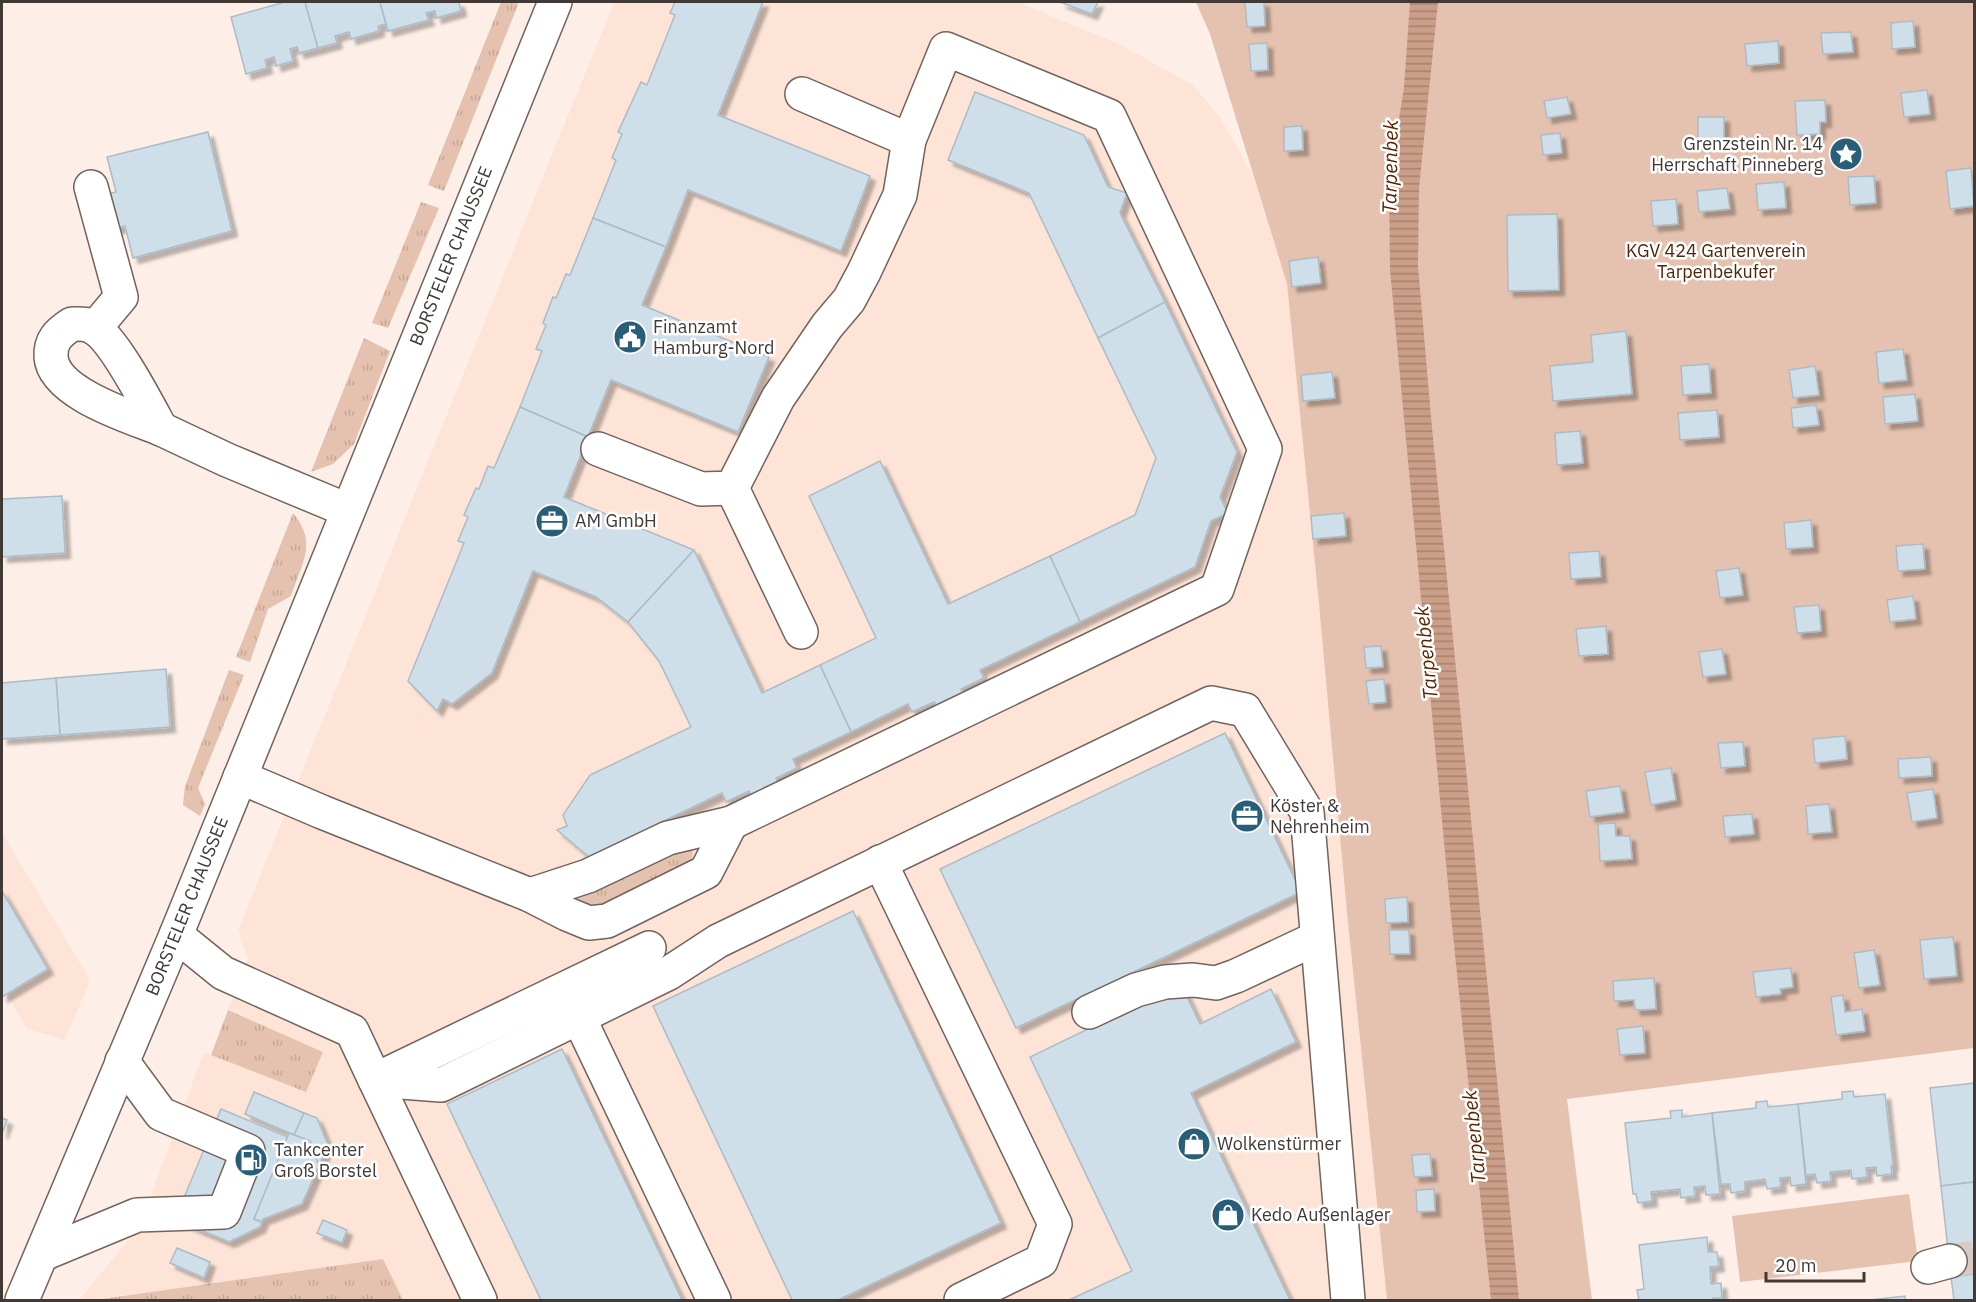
<svg xmlns="http://www.w3.org/2000/svg" width="1976" height="1302" font-family="'IBM Plex Sans',sans-serif">
  <style>
    .built { fill: #fde4d7 }
    .grass { fill: url(#grass-tufts) }
    .green { fill: #e5c2af }
    .water { fill: url(#water-rules) }
    .building { fill: #cedfe9; stroke: #acbcc6; stroke-width: 1.5; filter: url(#shadow) }
    .lines { fill: none; stroke-linecap: round; stroke-linejoin: round }
    .minor-tunnel { stroke: #d7cbc4; stroke-width: 33; stroke-dasharray: 33 16; stroke-linecap: butt }
    .minor-casing { stroke: #72635c; stroke-width: 36 }
    .major-casing { stroke: #72635c; stroke-width: 36 }
    .minor { stroke: #fff; stroke-width: 33 }
    .major { stroke: #fff; stroke-width: 33 }
    .labels { text-anchor: middle; stroke-width: 5; stroke-linejoin: round; paint-order: stroke }
    .poi-label { font-size: 18px; fill: #403936; stroke: #fff; text-anchor: start }
    .park-label { font-size: 18px; fill: #50250b; stroke: #fff }
    .street-label { font-size: 18px; fill: #403936; stroke: #fff }
    .water-label { font-size: 20px; font-style: italic; fill: #592300; stroke: #fff }
  </style>
  <defs>
    <pattern id="grass-tufts" width="24" height="20" patternUnits="userSpaceOnUse" patternTransform="scale(1.5)"><rect width="24" height="20" fill="#e5c2af"/><path d="M3 7l-1-3M5 7V3M7 7l1-3M15 17l-1-3M17 17v-4M19 17l1-3" fill="none" stroke="#c6a797"/></pattern>
    <pattern id="water-rules" width="6" height="5" patternUnits="userSpaceOnUse" patternTransform="scale(1.5)"><rect width="6" height="5" fill="#ca9e87"/><path d="M0 2.5h6" fill="none" stroke="#a5826f"/></pattern>
    <filter id="shadow"><feDropShadow dx="5.5" dy="5.5" stdDeviation="1.5" flood-color="#0004"/></filter>
  </defs>
  <rect width="100%" height="100%" fill="#fdefe8"/>
  <g class="built">
    <path d="M614,2H1018L1121,45L1193,85L1220,117L1253,176L1287,284L1319,604L1347,913L1387,1300H403L383,1259L91,1300H79L139,1227L204,1052L306,1092L323,1052L228,1010L248,959L238,930Z"/>
    <path d="M2,833L90,980L65,1040L27,1029L7,995L2,997Z"/>
  </g>
  <g class="grass">
    <path d="M501,2H519L444,191L428,185Z"/>
    <path d="M421,202L439,208L388,328L372,323Z"/>
    <path d="M364,338L390,351L354,444L333,464L311,472Z"/>
    <path d="M293,513C318,543 302,562 291,596L268,609L250,662L236,657Z"/>
    <path d="M229,670L244,675L198,788L205,804L200,816L183,805L185,786Z"/>
    <path d="M691,849L693,852L691,866L600,909L558,899L659,850Z"/>
    <path d="M228,1010L323,1052L306,1092L211,1055Z"/>
    <path d="M383,1259L403,1300H91L109,1298Z"/>
  </g>
  <g class="green">
    <path d="M1196,2H1974V1048L1567,1099L1592,1300H1387L1347,913L1319,604L1287,284L1210,34Z"/>
    <path d="M1909,1194L1918,1261L1740,1282L1732,1216Z"/>
  </g>
  <path class="water" d="M1410,2H1438L1419,188L1418,266L1432,428L1519,1300H1491L1451,916L1390,270L1389,183L1404,87Z"/>
  <g class="building">
    <path d="M285,2H305L318,48L299,53L297,47L290,49L293,61L276,66L274,57L265,60L267,68L246,74L231,17Z"/>
    <path d="M305,2H380L386,24L378,26L379,31L351,39L349,32L335,36L337,43L318,48Z"/>
    <path d="M380,2H459L461,11L436,18L435,11L426,13L429,20L388,31Z"/>
    <path d="M675,2H763L718,115L870,176L841,251L688,190L666,247L593,218L616,160L612,158L622,134L618,132L641,82L647,85L675,15L670,13Z"/>
    <path d="M1060,2H1098L1092,14Z"/>
    <path d="M1245,2H1264L1265,26L1247,27Z"/>
    <path d="M1913,21L1915,47L1892,49L1891,23Z"/>
    <path d="M1851,32L1853,52L1823,54L1821,33Z"/>
    <path d="M1778,41L1779,63L1747,66L1745,44Z"/>
    <path d="M1267,43L1268,70L1251,71L1249,44Z"/>
    <path d="M1927,90L1930,114L1904,117L1901,93Z"/>
    <path d="M975,92L1084,135L1108,187L1127,193L1120,213L1165,302L1098,338L1029,193L948,160Z"/>
    <path d="M1567,97L1571,114L1547,118L1544,101Z"/>
    <path d="M1825,100L1826,122H1820V134L1797,135L1795,101Z"/>
    <rect x="1698" y="117" width="26" height="25"/>
    <path d="M1302,126L1303,150L1284,151V127Z"/>
    <path d="M208,132L232,231L133,258L125,226L106,231L96,197L116,192L107,157Z"/>
    <path d="M1560,133L1562,153L1543,155L1541,135Z"/>
    <path d="M1971,168L1974,206L1950,209L1946,171Z"/>
    <path d="M1874,176L1876,203L1850,205L1848,177Z"/>
    <path d="M1784,182L1786,208L1758,210L1756,184Z"/>
    <path d="M1727,188L1730,209L1699,212L1697,191Z"/>
    <path d="M1676,199L1678,224L1653,226L1651,201Z"/>
    <path d="M1557,214L1559,290L1508,291L1507,215Z"/>
    <path d="M593,218L666,247L642,305L769,357L738,432L611,380L588,437L520,407L542,351L536,349L546,325L543,323L553,297L556,298L566,274L570,275Z"/>
    <path d="M1318,257L1321,283L1292,287L1289,261Z"/>
    <path d="M1165,302L1237,452L1220,497L1228,513L1211,521L1195,567L1080,622L1050,556L1135,515L1156,458L1098,338Z"/>
    <path d="M1626,331L1632,394L1553,401L1550,366L1593,362L1591,335Z"/>
    <path d="M1903,349L1907,380L1879,383L1876,352Z"/>
    <path d="M1709,364L1711,393L1683,395L1681,366Z"/>
    <path d="M1815,366L1819,395L1793,398L1789,370Z"/>
    <path d="M1332,372L1335,398L1303,401L1301,375Z"/>
    <path d="M1915,394L1918,421L1885,424L1883,397Z"/>
    <path d="M1816,405L1819,425L1793,428L1791,408Z"/>
    <path d="M520,407L588,437L564,497L694,550L628,622L596,597L533,571L492,673L452,704L443,699L437,711L408,681L464,543L458,541L468,517L464,515L476,488L479,489L488,466L494,468Z"/>
    <path d="M1717,410L1719,437L1680,440L1678,413Z"/>
    <path d="M1580,431L1583,463L1557,465L1555,433Z"/>
    <path d="M880,461L948,604L1050,556L1080,622L980,670L984,678L961,689L963,693L937,706L934,702L912,712L908,704L851,732L820,665L876,638L809,496Z"/>
    <path d="M62,496L65,553L2,557V499Z"/>
    <path d="M1344,513L1346,536L1313,539L1311,516Z"/>
    <path d="M1811,520L1813,547L1786,549L1784,523Z"/>
    <path d="M1923,544L1925,569L1898,571L1896,546Z"/>
    <path d="M694,550L762,693L820,665L851,732L793,759L797,768L776,778L778,782L751,795L749,791L726,802L722,793L589,857L557,830L567,826L563,815L590,775L691,727L659,661L628,622Z"/>
    <path d="M1599,551L1601,577L1571,579L1569,553Z"/>
    <path d="M1739,568L1743,595L1720,598L1716,571Z"/>
    <path d="M1913,596L1916,619L1890,622L1887,600Z"/>
    <path d="M1819,605L1821,631L1797,633L1794,607Z"/>
    <path d="M1606,626L1608,654L1579,656L1576,629Z"/>
    <path d="M1381,646L1383,667L1366,668L1364,647Z"/>
    <path d="M1722,649L1726,674L1703,677L1699,652Z"/>
    <path d="M166,669L170,727L60,735L56,678Z"/>
    <path d="M56,678L60,735L2,739V683Z"/>
    <path d="M1384,679L1386,702L1369,704L1366,681Z"/>
    <path d="M1225,733L1301,892L1016,1028L940,869Z"/>
    <path d="M1845,736L1847,759L1815,763L1813,739Z"/>
    <path d="M1743,742L1745,766L1721,768L1718,743Z"/>
    <path d="M1931,757L1932,776L1899,778L1898,759Z"/>
    <path d="M1671,768L1676,800L1651,805L1645,772Z"/>
    <path d="M1620,786L1624,812L1590,817L1586,791Z"/>
    <path d="M1933,789L1937,818L1912,822L1907,793Z"/>
    <path d="M1829,804L1832,832L1808,834L1806,806Z"/>
    <path d="M1752,814L1754,834L1725,837L1723,816Z"/>
    <path d="M1615,823L1616,836H1630L1632,859L1600,861L1598,824Z"/>
    <path d="M2,891L48,969L2,997Z"/>
    <path d="M1407,897L1408,922L1386,923L1385,899Z"/>
    <path d="M853,911L1001,1223L838,1300H792L653,1006Z"/>
    <path d="M1389,930H1409L1410,954H1390Z"/>
    <path d="M1953,937L1957,976L1924,979L1920,940Z"/>
    <path d="M1874,950L1880,985L1859,988L1854,953Z"/>
    <path d="M1791,968L1793,987L1780,989L1781,994L1756,997L1753,972Z"/>
    <path d="M1654,978L1656,1009L1635,1010L1634,1000L1614,1001L1613,981Z"/>
    <path d="M1181,984L1200,1024L1271,989L1296,1042L1191,1093L1290,1300H1069L1132,1271L1030,1057Z"/>
    <path d="M1843,995L1845,1012L1862,1009L1865,1031L1836,1035L1831,997Z"/>
    <path d="M1643,1026L1645,1053L1620,1055L1617,1029Z"/>
    <path d="M562,1049L682,1300H541L447,1104Z"/>
    <path d="M1974,1083V1182L1941,1186L1930,1088Z"/>
    <path d="M1853,1091L1854,1097L1885,1094L1893,1165L1891,1166L1892,1174L1877,1176L1876,1167L1866,1168L1867,1177L1852,1179L1851,1170L1830,1172L1831,1181L1817,1183L1815,1174L1806,1175L1798,1104L1842,1099V1092Z"/>
    <path d="M254,1092L304,1113L294,1135L245,1114Z"/>
    <path d="M1767,1101L1768,1107L1798,1104L1806,1184L1791,1186L1790,1177L1780,1178L1781,1187L1767,1189L1765,1179L1745,1182V1191L1731,1193L1730,1184H1721L1712,1113L1756,1108V1102Z"/>
    <path d="M221,1109L288,1137L254,1219L262,1222L260,1227L229,1242L175,1219Z"/>
    <path d="M1682,1110V1117L1712,1113L1720,1194L1706,1195L1705,1186L1694,1187L1695,1196L1681,1198L1680,1189L1651,1192L1652,1201L1638,1203L1636,1194H1633L1625,1123L1671,1118L1670,1111Z"/>
    <path d="M304,1113L317,1118L328,1145L319,1166L310,1141L294,1135Z"/>
    <path d="M2,1118L7,1120L2,1134Z"/>
    <path d="M289,1133L310,1141L319,1166L302,1204L263,1219L262,1222L254,1219Z"/>
    <path d="M1430,1154L1432,1176L1414,1177L1412,1155Z"/>
    <path d="M1974,1182V1274L1951,1277L1941,1186Z"/>
    <path d="M1434,1189L1435,1211L1417,1212L1416,1190Z"/>
    <path d="M323,1220L347,1230L342,1243L317,1233Z"/>
    <path d="M1707,1237L1708,1252H1717L1719,1266L1710,1267L1711,1284L1721,1283L1722,1298H1713V1300H1639L1637,1290L1644,1289L1639,1245Z"/>
    <path d="M177,1248L210,1262L204,1278L170,1263Z"/>
    <path d="M1974,1274V1300H1954L1951,1277Z"/>
    <path d="M1905,1296V1300H1869Z"/>
  </g>
  <g class="lines">
    <path class="minor-tunnel" d="M1950,1261L1974,1257"/>
    <g class="minor-casing">
      <g id="minor">
        <path d="M802,94L909,140"/>
        <path d="M91,187L121,297L95,328"/>
        <path d="M72,324C80,324 87,323 94,328C114,339 149,407 161,429C132,417 54,394 51,357C50,341 58,333 72,324Z"/>
        <path d="M161,429L227,460L347,510"/>
        <path d="M732,488L801,632"/>
        <path d="M240,777L322,812L530,895L567,914L589,923L607,921L706,872L731,823"/>
        <path d="M880,862L1055,1224L1041,1261L961,1300"/>
        <path d="M530,895L588,876L668,838L731,823L1217,589L1265,449L1109,116L946,49L909,140L900,195L864,272L849,300L827,326L778,398L732,488L701,489L598,449"/>
        <path d="M176,935L223,973L352,1031L375,1080L441,1085L669,973L718,941L1211,703L1245,710L1307,812L1348,1300"/>
        <path d="M1089,1012L1136,990L1165,982L1193,980L1216,983L1236,976L1317,938"/>
        <path d="M579,1018L714,1300"/>
        <path d="M43,1254L137,1215L224,1212L248,1151L161,1114L122,1061"/>
        <path d="M1928,1267L1950,1261"/>
        <path d="M480,1300L375,1080L649,948"/>
      </g>
    </g>
    <g class="major-casing">
      <path id="major" d="M22,1300L176,935L555,2"/>
    </g>
    <use href="#minor" class="minor"/>
    <use href="#major" class="major"/>
  </g>
  <defs>
    <g id="sight-disc" transform="scale(1.725)"><circle r="9.5" fill="#295e79" stroke="#fff"/><path d="M0-6L1.8-2.2L6-1.7L2.9 1.2L3.7 5.4L0 3.3L-3.7 5.4L-2.9 1.2L-6-1.7L-1.8-2.2Z" fill="#fff"/></g>
    <g id="civic-disc" transform="scale(1.725)"><circle r="9.5" fill="#295e79" stroke="#fff"/><path d="M-.6-6.5H3V-4.5H.6V-3L4-1V1h2V6H-6V1h2V-1L-.6-3ZM-1.2 2.5V6h2.4V2.5Z" fill="#fff"/></g>
    <g id="office-disc" transform="scale(1.725)"><circle r="9.5" fill="#295e79" stroke="#fff"/><path d="M-6-3h4V-5.5h4V-3h4V5H-6ZM-1-4.5V-3h2v-1.5ZM-6 0V1H6V0Z" fill="#fff"/></g>
    <g id="shop-disc" transform="scale(1.725)"><circle r="9.5" fill="#295e79" stroke="#fff"/><path d="M-5-2.5h2.3a2.7 3.5 0 0 1 5.4 0H5L5.5 6h-11ZM-1.5-2.5h3a1.5 2.3 0 0 0-3 0Z" fill="#fff"/></g>
    <g id="fuel-disc" transform="scale(1.725)"><circle r="9.5" fill="#295e79" stroke="#fff"/><path d="M-5.5-6h7V0h2V4h1.3V-2.5L3-4.5l.8-.8L6-3V5H2.5V1h-1V6h-7ZM-4.2-4.7v3.2H.2V-4.7Z" fill="#fff"/></g>
  </defs>
  <g fill-rule="evenodd">
    <use href="#sight-disc" x="1846" y="154"/>
    <use href="#civic-disc" x="630" y="337"/>
    <use href="#office-disc" x="552" y="521"/>
    <use href="#office-disc" x="1247" y="816"/>
    <use href="#shop-disc" x="1194" y="1144"/>
    <use href="#fuel-disc" x="251" y="1160"/>
    <use href="#shop-disc" x="1228" y="1215"/>
  </g>
  <g class="labels">
    <g class="poi-label">
      <text x="1823" y="150" text-anchor="end">Grenzstein Nr. 14<tspan x="1823" dy="21">Herrschaft Pinneberg</tspan></text>
      <text x="653" y="333">Finanzamt<tspan x="653" dy="21">Hamburg-Nord</tspan></text>
      <text x="575" y="527">AM GmbH</text>
      <text x="1270" y="812">Köster &amp;<tspan x="1270" dy="21">Nehrenheim</tspan></text>
      <text x="1217" y="1150">Wolkenstürmer</text>
      <text x="274" y="1156">Tankcenter<tspan x="274" dy="21">Groß Borstel</tspan></text>
      <text x="1251" y="1221">Kedo Außenlager</text>
    </g>
    <g class="park-label">
      <text x="1716" y="257">KGV 424 Gartenverein<tspan x="1716" dy="21">Tarpenbekufer</tspan></text>
    </g>
    <g class="street-label">
      <text transform="translate(451 256) rotate(-68)" y="6">BORSTELER CHAUSSEE</text>
      <text transform="translate(187 906) rotate(-68)" y="6">BORSTELER CHAUSSEE</text>
    </g>
    <g class="water-label">
      <text transform="translate(1390 167) rotate(-89)" y="7">Tarpenbek</text>
      <text transform="translate(1426 653) rotate(-96)" y="7">Tarpenbek</text>
      <text transform="translate(1474 1137) rotate(-96)" y="7">Tarpenbek</text>
    </g>
  </g>
  <rect width="1976" height="1302" fill="none" stroke="#403936" stroke-width="6"/>
  <path d="M1766 1272v9h98v-9" fill="none" stroke="#403936" stroke-width="3"/>
  <text x="1775" y="1272" font-size="18" fill="#403936" stroke="#ffffff" stroke-width="4.5" paint-order="stroke">20 m</text>
</svg>
